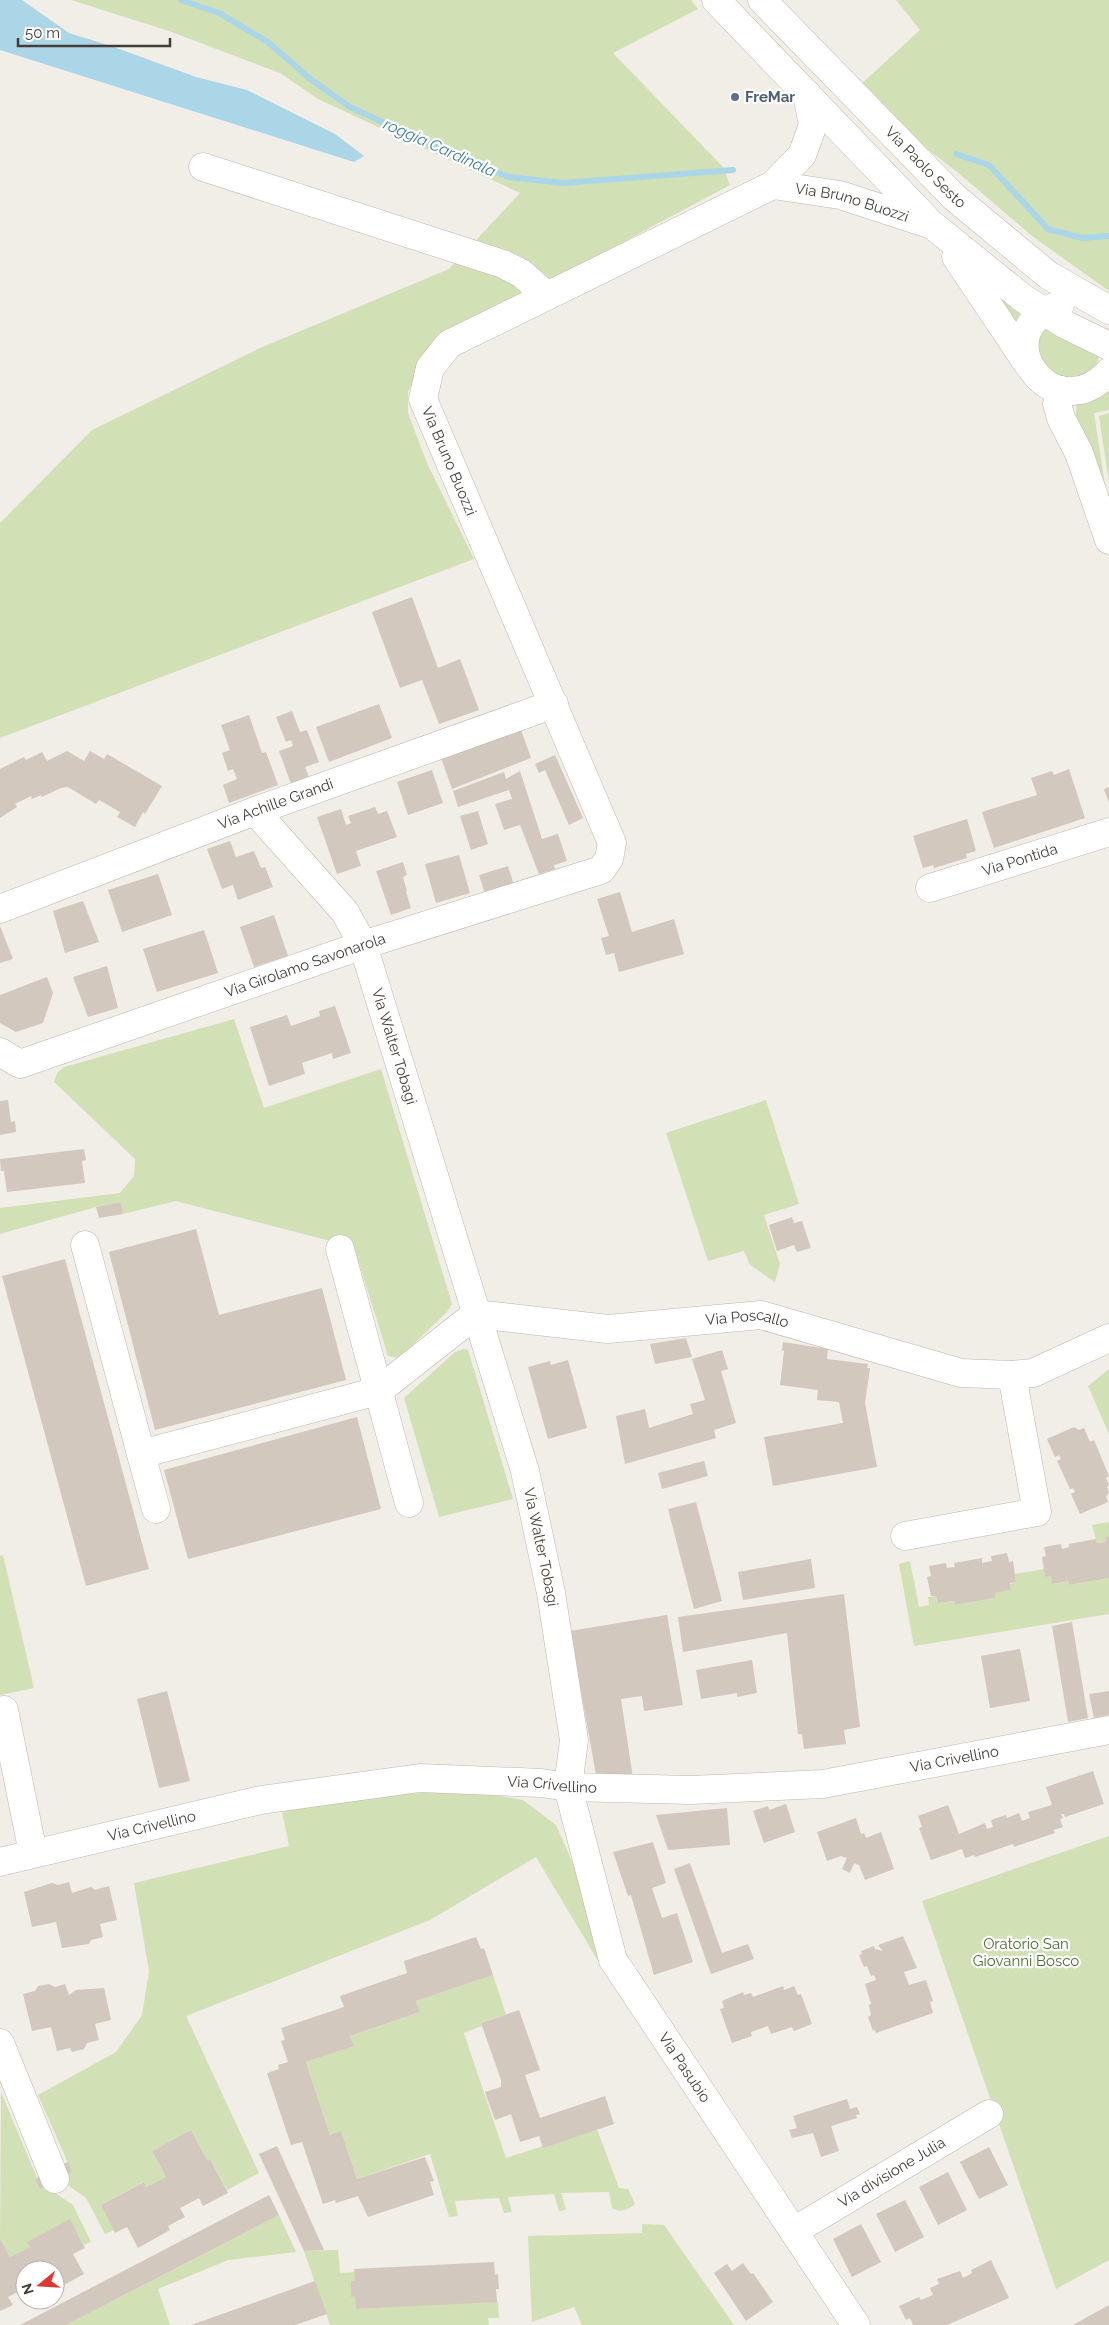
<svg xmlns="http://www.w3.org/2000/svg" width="1109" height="2325" font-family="Raleway,sans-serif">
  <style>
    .green { fill: #d2e1b5 }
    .water { fill: #abd6e7 }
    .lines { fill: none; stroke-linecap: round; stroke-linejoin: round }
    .stream { stroke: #abd6e7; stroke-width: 6 }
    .building { fill: #d2c8be }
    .minor-casing { stroke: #bfb7ae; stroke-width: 29 }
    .minor { stroke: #fff; stroke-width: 28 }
    .service-dot { fill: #5c6f8a; stroke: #fff; stroke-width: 2 }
    .labels { text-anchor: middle; stroke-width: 4.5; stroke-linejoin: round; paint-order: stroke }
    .service-label { font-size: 15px; font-weight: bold; fill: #4e5e75; stroke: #fff; text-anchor: start }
    .street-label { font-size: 15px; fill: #443d37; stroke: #fff }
    .park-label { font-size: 15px; fill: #506e32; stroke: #fff }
    .water-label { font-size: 16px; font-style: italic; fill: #3c7e9b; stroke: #fff }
  </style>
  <rect width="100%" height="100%" fill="#f1ede7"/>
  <g class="green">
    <path d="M71,0H691L698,9L613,53L723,167L730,185L451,334L423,360L408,392V413L427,463L474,559L0,738V523L92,430L260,348L449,269L520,193L318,99L280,73L169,31Z"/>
    <path d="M896,0H1109V291L1032,236L962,176L903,130L858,87L920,30Z"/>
    <path d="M986,285L1025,315L1015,331Z"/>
    <path d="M1043,324L1099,356L1094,371L1083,382L1039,372L1036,335Z"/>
    <path d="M1109,387V410L1094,413L1109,511L1075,422L1077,404Z"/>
    <path d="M1109,413V483L1099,416Z"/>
    <path d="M234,1019L264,1108L381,1069L452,1304L447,1312L399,1358L388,1356L354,1247L176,1201L123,1214L121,1202L96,1207L0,1234V1208L120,1193L134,1176L135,1159L54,1082L57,1073L64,1067Z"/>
    <path d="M766,1100L799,1204L764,1215L780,1264L775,1282L750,1265L744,1251L708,1261L666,1133Z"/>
    <path d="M464,1349L468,1350L513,1499L439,1517L404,1398L455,1352Z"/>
    <path d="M1109,1369V1434L1088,1386Z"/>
    <path d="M1109,1522V1536L1106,1537V1542L1097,1543L1092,1525Z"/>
    <path d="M3,1555L34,1688L0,1695V1556Z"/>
    <path d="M910,1561L919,1607L929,1605L928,1597L936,1596L938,1603L954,1601L955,1605L995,1598V1593L1011,1590L1010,1584L1016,1582L1015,1574L1044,1569L1045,1577L1051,1576L1053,1584L1069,1581L1070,1585L1109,1578V1614L914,1646L899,1564Z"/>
    <path d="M472,1791L523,1800L556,1825L574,1866L600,1964L536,1857L430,1920L186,2016L259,2173L227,2190L210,2159L207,2160L191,2130L152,2151L166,2177L146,2187L143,2182L101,2205L114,2230L105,2234L86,2198L66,2184L62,2176L72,2172L38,2095L116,2052L142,2015L149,1971L134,1883L289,1846L282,1812C344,1796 408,1793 472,1791Z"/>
    <path d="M1109,1836V2260L1056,2289L922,1901Z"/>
    <path d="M493,1975L506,2014L481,2023L482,2026L464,2033L506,2158L597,2129L619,2188L628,2189L635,2204C628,2210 621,2213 612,2208L609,2192L561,2193L566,2210L559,2211L554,2194L508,2197L512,2212L504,2213L499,2198L455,2201L458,2216L449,2217L430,2154L357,2179L341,2131L330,2135L306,2062L353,2046L350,2036L420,2012L416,2001Z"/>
    <path d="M1,2092L37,2178L35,2179L48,2185L52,2191L73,2205L91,2242L84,2245L70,2220L27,2242L30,2247L10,2257L0,2238Z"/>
    <path d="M279,2215L296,2252L228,2260L158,2289L170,2325H66Z"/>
    <path d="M642,2224L664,2225L734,2325H582L574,2307L532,2322L528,2236L642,2233Z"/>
    <path d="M338,2250L340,2273L355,2272V2281L351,2282V2296H355L356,2309L498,2301L499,2318H488L489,2325H330L304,2251Z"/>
  </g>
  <path class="water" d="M0,0H22L69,33L114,47L196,77L247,90L335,134L364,156L354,162L0,50Z"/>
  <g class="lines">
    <g class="stream">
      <path d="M181,0L219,13L268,42L309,78L350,107L460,158L509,177L563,183L733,170"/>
      <path d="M956,154L989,165L1048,229L1082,238L1109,236"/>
    </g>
  </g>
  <g class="building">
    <path d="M412,597L438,668L460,659L479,710L439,724L422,680L400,688L372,612Z"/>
    <path d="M379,704L392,738L329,762L316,727Z"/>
    <path d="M292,711L300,732L307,730L319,762L305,767L311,782L293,789L279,751L293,746L291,740L286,742L276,717Z"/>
    <path d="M249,715L262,753L266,752L278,785L229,803L223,785L237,779L233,769L228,771L222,753L230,750L221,725Z"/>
    <path d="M520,727L531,758L452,789L440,755Z"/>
    <path d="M67,751L84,761L90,751L104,759L107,754L162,786L145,814L143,812L135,827L117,817L120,812L99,800L96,804L68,787L61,788L42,797L41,795L32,799L31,796L15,804L17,807L0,818V769L24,757L26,760L42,752L47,761Z"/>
    <path d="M555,755L583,818L569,825L545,770L539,773L535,764Z"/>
    <path d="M1069,769L1085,818L994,848L982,812L1037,795L1031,778L1052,771L1054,775Z"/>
    <path d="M432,770L443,803L408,815L397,782Z"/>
    <path d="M520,771L542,839L558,834L567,861L554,865L555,869L539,874L520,825L504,830L495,804L512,799L509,790L458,807L453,791L504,772L506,779Z"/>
    <path d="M1109,787V803L1104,789Z"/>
    <path d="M375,807L378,814L387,811L397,837L356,851L361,866L337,874L317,817L341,809L346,825L351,823L348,816Z"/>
    <path d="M478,811L488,844L471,850L460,816Z"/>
    <path d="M967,819L976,851L966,854L967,858L934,868L933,865L923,868L913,836Z"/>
    <path d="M230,841L236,857L254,851L261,868L265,867L273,887L238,900L233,885L222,889L207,849Z"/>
    <path d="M459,855L470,893L436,903L425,864Z"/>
    <path d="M403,862L407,875L403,877L407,891L406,892L411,908L391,915L376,871Z"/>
    <path d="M508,866L515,888L486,897L479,875Z"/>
    <path d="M158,874L172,915L122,932L108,890Z"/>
    <path d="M620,892L632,932L674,919L684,954L619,972L614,953L606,955L601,938L609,936L597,899Z"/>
    <path d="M83,901L99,942L65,953L53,911Z"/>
    <path d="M274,915L288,956L254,967L240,927Z"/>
    <path d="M0,926L13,959L0,963Z"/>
    <path d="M204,930L218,973L157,992L143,949Z"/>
    <path d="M107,966L118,1008L88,1017L73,977Z"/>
    <path d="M47,977L53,993L43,1023L16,1032L0,1023V995Z"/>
    <path d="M335,1006L351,1053L333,1059L332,1053L302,1063L305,1074L269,1086L250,1027L287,1015L291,1026L320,1016L319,1011Z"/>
    <path d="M8,1100L11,1122L15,1121L16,1132L0,1135V1101Z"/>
    <path d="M84,1149L86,1160L82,1161L85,1183L7,1192L4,1171H1L0,1159Z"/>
    <path d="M121,1202L123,1214L99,1218L96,1207Z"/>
    <path d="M792,1217L794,1223L802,1221L811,1248L797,1252L794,1245L777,1251L769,1225Z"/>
    <path d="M196,1229L219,1315L322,1288L346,1380L155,1430L109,1252Z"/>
    <path d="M65,1259L149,1569L86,1586L2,1276Z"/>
    <path d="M686,1338L692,1357L655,1364L650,1344Z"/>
    <path d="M783,1342L828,1349L827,1359L868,1364L867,1368H870L865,1403L877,1467L773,1486L764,1437L843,1423L839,1402L817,1400L818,1390L780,1385L784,1351L782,1350Z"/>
    <path d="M722,1350L728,1369L721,1371L736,1423L714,1430L716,1438L625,1464L616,1416L645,1409L649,1428L693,1414L690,1404L705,1400L692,1359Z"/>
    <path d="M568,1360L587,1428L548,1439L528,1367L550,1361L551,1365Z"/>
    <path d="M357,1417L381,1509L188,1559L164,1470Z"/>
    <path d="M1074,1427L1079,1430L1084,1428L1090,1442L1094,1440L1109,1476L1106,1478L1109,1485L1107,1487L1109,1493L1106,1496L1108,1502L1080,1514L1071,1494L1075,1492L1073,1488L1070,1489L1057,1461L1061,1459L1059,1455L1055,1457L1047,1439Z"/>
    <path d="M704,1461L708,1476L662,1489L658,1473Z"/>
    <path d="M696,1502L722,1601L694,1609L668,1509Z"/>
    <path d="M1109,1536V1578L1069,1585V1581L1052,1584L1051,1576L1045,1577L1042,1557L1046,1556L1044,1547L1061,1544L1062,1549L1069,1547V1544L1096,1539L1097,1543L1106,1542V1537Z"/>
    <path d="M1007,1553L1009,1562L1013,1561L1016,1582L1010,1583L1011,1590L995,1593V1598L955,1605L954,1601L938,1603L936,1596H931L927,1577L931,1576L929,1566L946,1563L947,1568L955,1567L954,1563L982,1558V1563L992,1561L991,1556Z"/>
    <path d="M811,1559L815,1588L743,1600L738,1572Z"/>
    <path d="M844,1594L860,1727L844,1730L846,1744L804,1749L802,1734H798L787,1633L683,1652L678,1617Z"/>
    <path d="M667,1615L683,1705L644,1711L642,1696L621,1699L633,1778L597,1780L570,1631Z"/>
    <path d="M1072,1622L1088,1718L1068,1722L1052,1626Z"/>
    <path d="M1020,1649L1030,1701L990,1708L981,1656Z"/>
    <path d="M752,1660L757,1693L737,1697V1693L701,1699L696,1670Z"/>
    <path d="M167,1691L190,1781L159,1788L137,1699Z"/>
    <path d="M1109,1691V1715L1094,1718L1089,1694Z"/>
    <path d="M1093,1771L1104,1804L1065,1817L1064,1814H1061L1063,1818L1060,1819L1063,1827L1053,1830L1055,1833L1014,1847L1013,1844L975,1857L974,1855L965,1858L962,1849L931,1860L919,1828L922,1827L918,1816L948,1805L959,1834L985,1823L987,1829L993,1827L991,1820L1006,1815L1007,1818L1019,1813L1022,1821L1030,1818L1028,1812L1052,1805L1046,1787Z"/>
    <path d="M786,1804L795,1832L764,1843L753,1811L768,1806L769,1810Z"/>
    <path d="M727,1808L730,1845L668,1850L656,1815Z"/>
    <path d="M856,1818L861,1834L864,1833L866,1838L881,1832L894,1869L865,1880L859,1865L854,1863L850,1873L842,1869L847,1858L841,1856L827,1861L817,1832Z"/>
    <path d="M653,1842L666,1883L652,1888L662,1918L677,1913L693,1962L654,1975L631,1895L628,1896L613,1852Z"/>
    <path d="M690,1863L722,1953L748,1944L754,1959L711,1974L674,1869Z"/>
    <path d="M69,1882L72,1893L91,1887L95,1890L109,1886L117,1920L100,1924L103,1937L91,1940L89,1944L62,1948L56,1922L32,1927L24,1892L52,1883L58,1885Z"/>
    <path d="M903,1936L917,1968L904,1972L909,1985L926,1980L933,2001L930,2002L933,2013L876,2033L875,2030L873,2031L868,2017L871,2015L869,2005L871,2004L865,1984L876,1980L874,1975L871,1976L867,1966L864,1967L859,1955L862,1954L861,1951L874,1946L875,1949L883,1951L878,1945Z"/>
    <path d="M476,1937L481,1949L484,1948L493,1975L416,2001L420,2012L350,2036L354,2046L306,2062L330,2135L341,2131L357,2179L425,2157L434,2181L430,2182L434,2195L368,2217L358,2196L336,2203L335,2200L323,2204L302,2142L291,2145L267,2073L279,2069L278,2065L288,2062L281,2041L285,2040L281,2028L344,2007L340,1996L407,1973L404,1961Z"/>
    <path d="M49,1984L55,1987L65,1984L69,1995L76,1990L104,1988L111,2020L95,2024L99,2040L87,2043L84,2049L72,2052L70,2048L57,2051L51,2027L32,2031L23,1994L35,1991L38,1986Z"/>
    <path d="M783,1986L784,1990L794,1986L798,1995L801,1994L812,2024L794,2031L792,2027L771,2034L768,2026L751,2032L752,2036L732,2043L720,2009L724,2008L722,2001L743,1992L744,1995L751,1993L753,1997Z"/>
    <path d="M519,2010L540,2070L525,2075L540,2118L605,2096L614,2124L543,2148L539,2136L520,2142L511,2114L495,2120L485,2092L501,2087V2080L481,2023Z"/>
    <path d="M847,2099L850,2109L857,2107L860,2114L856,2115L857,2118L831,2126L839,2151L821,2157L813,2133L792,2138L789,2130L797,2128L793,2116Z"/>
    <path d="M191,2130L207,2160L210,2159L228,2193L203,2206L199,2198L180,2208L185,2217L168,2226L170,2230L138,2248L127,2227L115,2233L101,2205L144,2182L146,2187L166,2177L152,2151Z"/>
    <path d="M277,2146L324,2250L304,2251L259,2154Z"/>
    <path d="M989,2147L1008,2185L979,2199L960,2162Z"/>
    <path d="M68,2162L72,2172L64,2176L60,2166Z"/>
    <path d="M948,2172L967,2210L938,2225L919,2187Z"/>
    <path d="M42,2176L47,2185L40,2189L35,2179Z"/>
    <path d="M269,2195L279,2215L66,2325H20Z"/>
    <path d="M905,2200L924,2237L895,2252L876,2214Z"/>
    <path d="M70,2219L85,2248L73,2254L84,2274L55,2290V2270H25V2288L8,2297L13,2305L0,2311V2238L10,2257L30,2247L27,2242Z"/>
    <path d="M861,2224L881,2262L852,2277L833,2239Z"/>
    <path d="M991,2260L1009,2298L947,2325H913L910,2318L906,2320L899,2306L919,2297L921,2300L933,2295L930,2288L939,2284L937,2279L960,2271L963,2278L972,2273L971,2270Z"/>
    <path d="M494,2262L495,2275L498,2274L499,2289H496L497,2302L356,2309L355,2296L351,2297V2281H355L354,2269Z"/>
    <path d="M743,2263L751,2274L753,2273L773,2302L746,2321L714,2273L727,2264L732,2271Z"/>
    <path d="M315,2281L327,2314L295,2325H191Z"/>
    <path d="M1109,2305V2325H1073Z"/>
  </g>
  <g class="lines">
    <g class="minor-casing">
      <g id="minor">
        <path d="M716,0L931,224L1024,299L1066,325L1109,346"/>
        <path id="s1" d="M762,0L954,197L1048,275L1109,310"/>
        <path d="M203,167L503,264L521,273L547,296"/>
        <path id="s2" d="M773,185L840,195L929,224"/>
        <path d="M956,257L1027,363"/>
        <path d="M1060,305C981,329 1051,434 1109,372"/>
        <path d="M1061,390L1057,404L1061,418L1079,453L1109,540"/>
        <path id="s3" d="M255,811L345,912L363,945L525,1471L551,1593L574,1740L568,1787L613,1960L856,2325"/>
        <path id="s4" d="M930,888L1109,832"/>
        <path id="s5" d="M0,909L255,811L554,704"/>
        <path id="s6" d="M0,1052L20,1064L363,945L601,870L609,859L612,843L423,399L430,368L449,344L773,185L802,155L813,125L807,94"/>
        <path id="s7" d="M85,1245L141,1454L378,1391L476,1314L608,1329L761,1315L961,1373L1012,1375L1033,1373L1109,1338"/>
        <path d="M340,1249L409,1503"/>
        <path d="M141,1454L156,1509"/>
        <path d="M905,1536L1037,1512L1012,1375"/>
        <path d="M4,1710L33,1853"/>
        <path id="s8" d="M0,1862L261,1800L420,1778L541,1783L568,1787L691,1790L823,1784L1109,1730"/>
        <path d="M0,2043L55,2179"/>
        <path id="s9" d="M794,2231L989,2114"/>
      </g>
    </g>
    <use href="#minor" class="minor"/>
  </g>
  <circle class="service-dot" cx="735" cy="97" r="5"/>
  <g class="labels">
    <g class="service-label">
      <text x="745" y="102">FreMar</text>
    </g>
    <g class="street-label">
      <text dy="5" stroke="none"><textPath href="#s1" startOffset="234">Via Paolo Sesto</textPath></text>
      <text dy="5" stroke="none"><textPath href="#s2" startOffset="81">Via Bruno Buozzi</textPath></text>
      <text transform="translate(449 461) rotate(67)" y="5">Via Bruno Buozzi</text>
      <text dy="5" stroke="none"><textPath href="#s5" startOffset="295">Via Achille Grandi</textPath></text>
      <text dy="5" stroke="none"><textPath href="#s4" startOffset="94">Via Pontida</textPath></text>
      <text dy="5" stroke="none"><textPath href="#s6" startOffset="325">Via Girolamo Savonarola</textPath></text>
      <text dy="5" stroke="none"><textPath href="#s3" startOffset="279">Via Walter Tobagi</textPath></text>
      <text dy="5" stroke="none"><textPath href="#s7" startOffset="859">Via Poscallo</textPath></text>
      <text dy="5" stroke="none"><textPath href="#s3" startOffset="801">Via Walter Tobagi</textPath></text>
      <text dy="5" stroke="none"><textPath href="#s8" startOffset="966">Via Crivellino</textPath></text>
      <text dy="5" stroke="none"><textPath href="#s8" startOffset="561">Via Crivellino</textPath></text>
      <text dy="5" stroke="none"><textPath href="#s8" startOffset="156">Via Crivellino</textPath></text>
      <text dy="5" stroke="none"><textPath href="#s3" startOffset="1352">Via Pasubio</textPath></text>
      <text dy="5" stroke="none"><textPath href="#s9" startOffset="114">Via divisione Julia</textPath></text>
    </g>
    <g class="park-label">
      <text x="1026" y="1949">Oratorio San<tspan x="1026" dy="17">Giovanni Bosco</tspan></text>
    </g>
    <g class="water-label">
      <text transform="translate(440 147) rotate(24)" y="6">roggia Cardinala</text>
    </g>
  </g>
  <g transform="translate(40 2285) rotate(252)"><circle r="24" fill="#ffffff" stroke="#b4b1af"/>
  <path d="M0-4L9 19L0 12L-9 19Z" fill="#e03630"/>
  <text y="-8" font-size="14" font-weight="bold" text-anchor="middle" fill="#443d37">N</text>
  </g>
  <path d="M18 38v8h152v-8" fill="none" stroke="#443d37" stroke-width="2.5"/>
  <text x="25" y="38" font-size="15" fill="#443d37" stroke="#ffffff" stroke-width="4" paint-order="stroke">50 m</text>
</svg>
